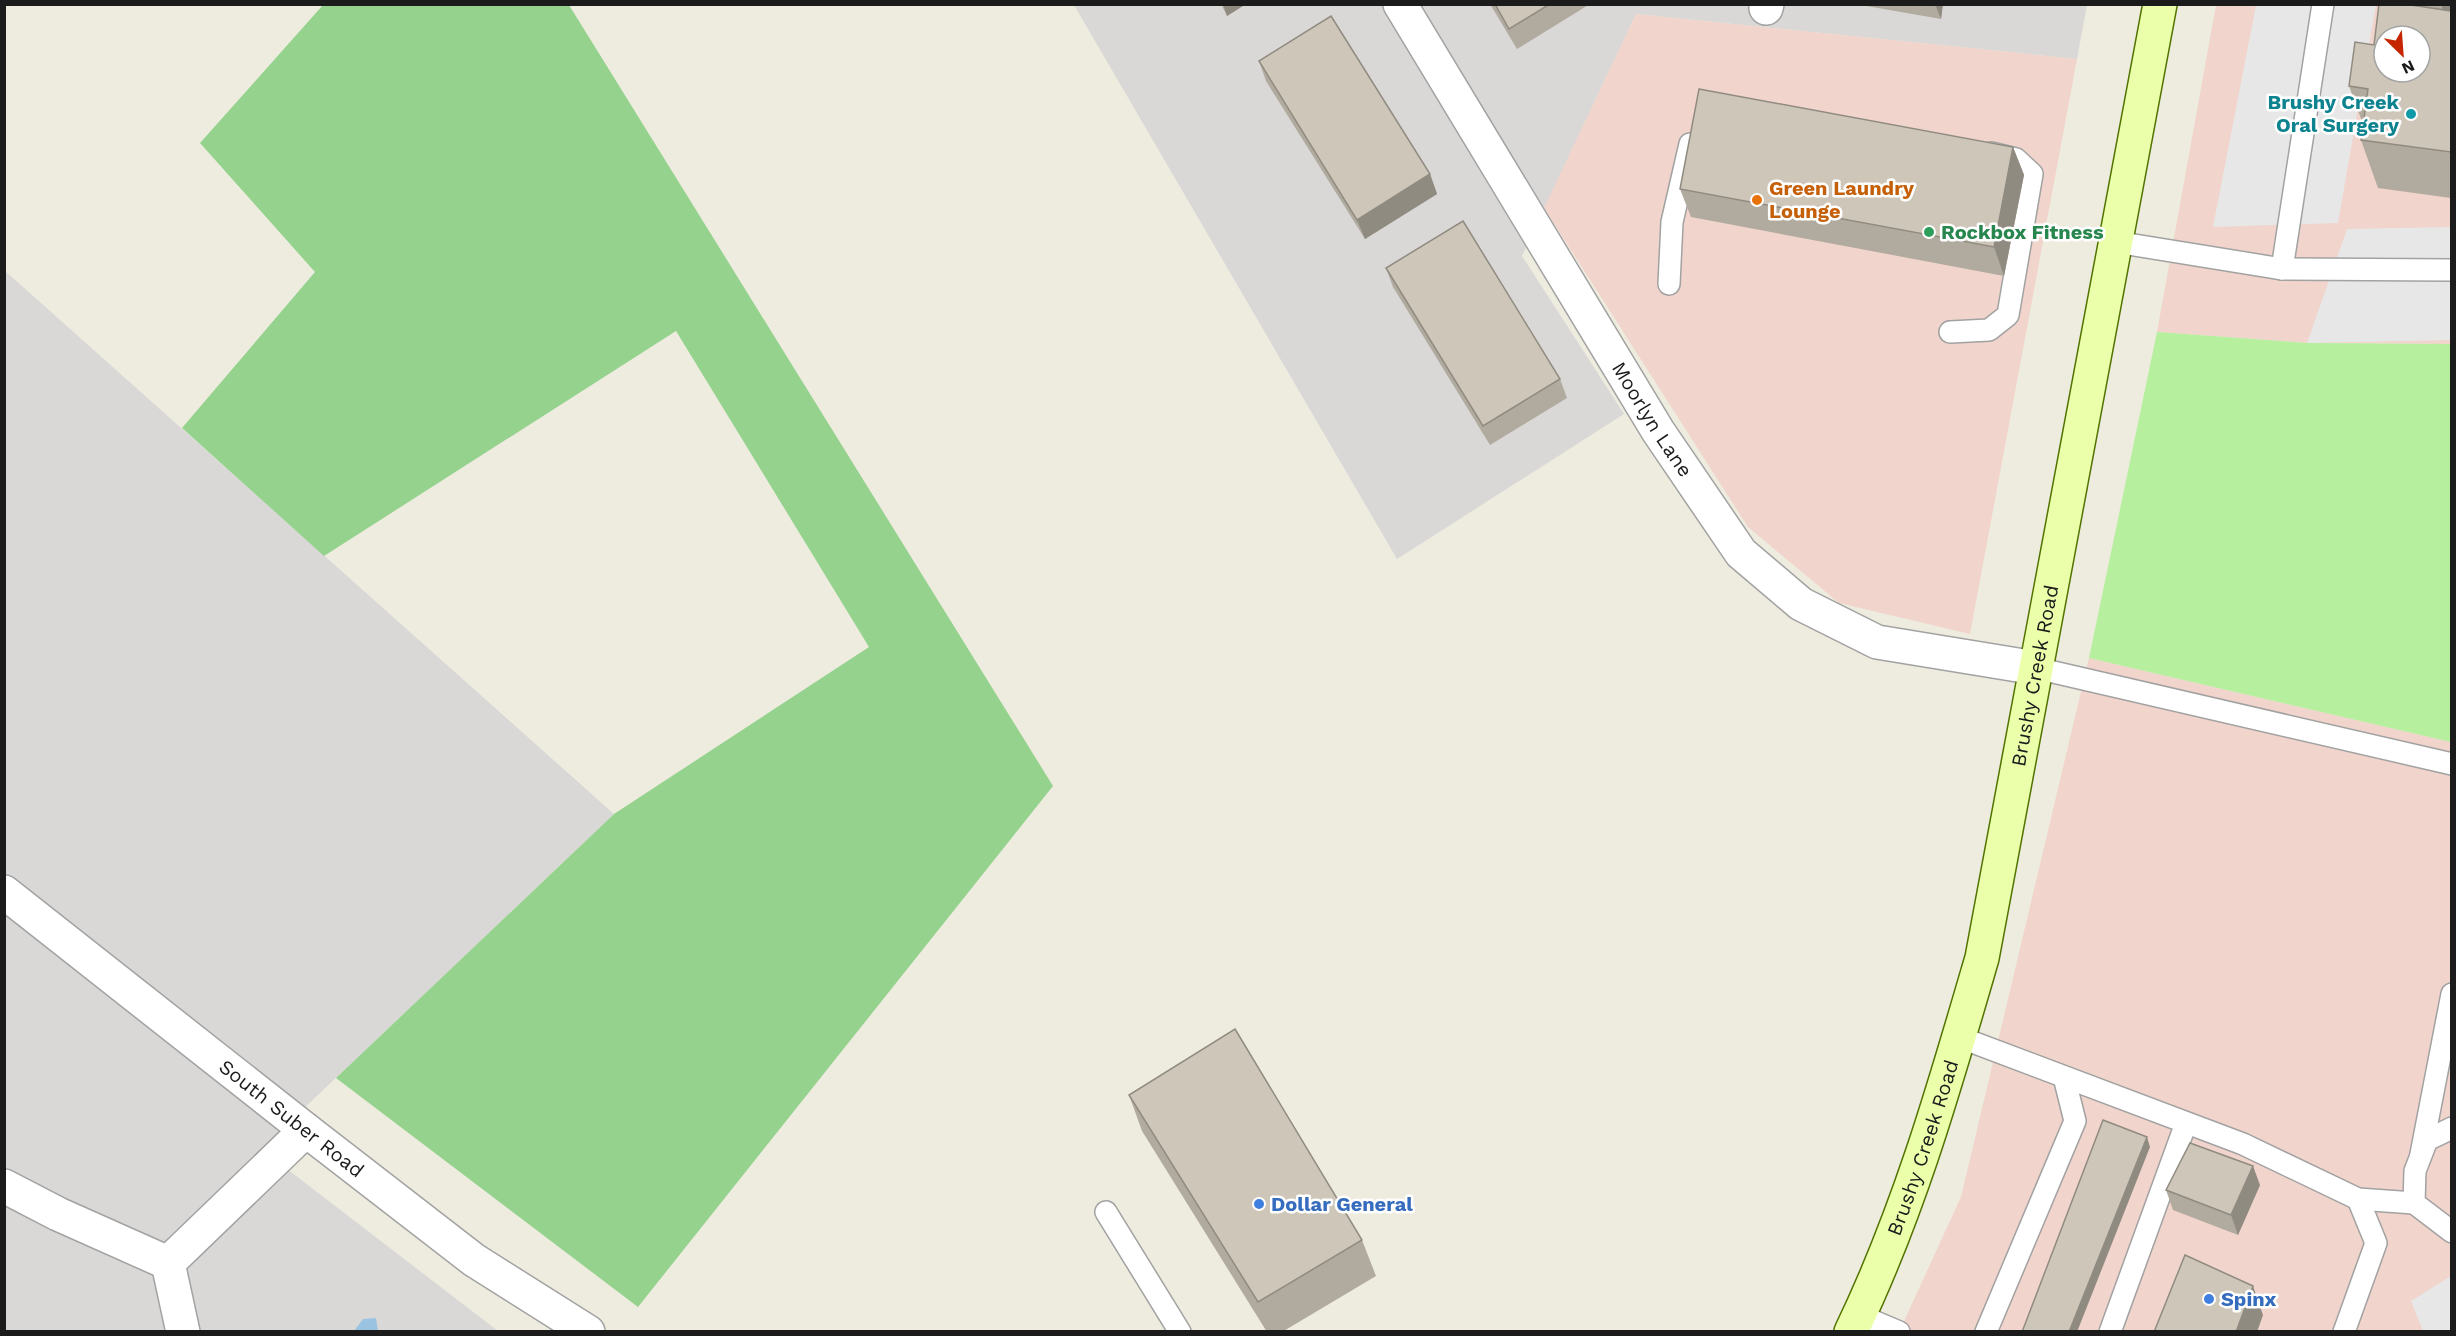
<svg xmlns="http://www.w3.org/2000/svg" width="2456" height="1336" font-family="'Work Sans',sans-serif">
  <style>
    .residential { fill: #d9d8d7 }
    .commercial { fill: #f1d4cb; fill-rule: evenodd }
    .grass { fill: #b6ef9e }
    .forest { fill: #95d28e }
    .parking { fill: #e7e7e7 }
    .water { fill: #99c3e1 }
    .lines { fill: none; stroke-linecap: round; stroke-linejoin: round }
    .service-casing { stroke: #a2a2a2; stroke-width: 24 }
    .minor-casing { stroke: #a2a2a2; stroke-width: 36 }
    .tertiary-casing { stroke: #a2a2a2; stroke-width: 36 }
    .secondary-casing { stroke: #517300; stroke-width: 36 }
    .service { stroke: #fff; stroke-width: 21 }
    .minor { stroke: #fff; stroke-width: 33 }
    .tertiary { stroke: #fff; stroke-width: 33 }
    .secondary { stroke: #ebffab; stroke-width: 33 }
    .wall { fill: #b1aa9e }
    .shaded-wall { fill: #908b81 }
    .building { fill: #cec6b8; stroke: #908b81; stroke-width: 1.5; fill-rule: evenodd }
    .culture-dot { fill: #0f9aa8; stroke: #fff; stroke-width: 2 }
    .food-dot { fill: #e8710a; stroke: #fff; stroke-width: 2 }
    .leisure-dot { fill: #2e9e5b; stroke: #fff; stroke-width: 2 }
    .shop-dot { fill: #3f7fe0; stroke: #fff; stroke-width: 2 }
    .labels { text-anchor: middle; stroke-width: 5; stroke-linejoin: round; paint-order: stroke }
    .culture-label { font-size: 20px; font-weight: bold; fill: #0d838f; stroke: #fff; text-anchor: end }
    .food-label { font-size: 20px; font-weight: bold; fill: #c56008; stroke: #fff; text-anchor: start }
    .leisure-label { font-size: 20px; font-weight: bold; fill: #27864d; stroke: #fff; text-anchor: start }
    .street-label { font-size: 20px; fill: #1b1b1b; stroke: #fff }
    .shop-label { font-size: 20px; font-weight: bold; fill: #366cbe; stroke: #fff; text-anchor: start }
  </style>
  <rect width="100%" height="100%" fill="#eeecdf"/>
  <g class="residential">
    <path d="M1074,5H2087L2077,59L1636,14L1522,256L1624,414L1397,559Z"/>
    <path d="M4,270L614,814L261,1149L498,1331H5Z"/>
  </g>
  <g class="commercial">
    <path d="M2216,5H2451V344L2307,343L2157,332ZM2384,36H2420V72H2384Z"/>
    <path d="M1636,14L2077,59L1970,634L1839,603L1748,527L1544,208Z"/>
    <path d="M2089,658L2451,742V1331L1899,1332L1961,1197Z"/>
  </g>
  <path class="grass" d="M2157,332L2307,343L2451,344V742L2089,658Z"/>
  <path class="forest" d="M323,5H569L1053,786L638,1307L336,1078L614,814L869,647L676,331L324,556L182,428L315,272L200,143Z"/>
  <g class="parking">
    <path d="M2256,5H2376L2338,223L2213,227Z"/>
    <path d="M2451,227V340L2307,343L2347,229Z"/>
    <path d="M2451,1276V1331H2423L2411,1301Z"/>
  </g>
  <path class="water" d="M376,1318L378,1331H354L363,1319Z"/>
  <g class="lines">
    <g class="service-casing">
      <g id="service">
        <path d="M2116,242L2282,269L2452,270"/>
        <path d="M2282,269L2323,4"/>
        <path d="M1669,284L1672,222L1690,144"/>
        <path d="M1950,332L1989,330L2008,315L2032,174L2016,159L1991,153"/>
        <path d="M2036,668L2452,764"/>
        <path d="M1959,1037L2243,1144L2358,1199L2414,1203"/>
        <path d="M2452,1128L2427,1140L2415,1171L2414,1203L2452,1232"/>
        <path d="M2421,1154L2452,994"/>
        <path d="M1106,1212L1180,1332"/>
        <path d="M1859,1315L1899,1332"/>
        <path d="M1986,1332L2075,1121L2064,1077"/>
        <path d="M2110,1332L2186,1123"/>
        <path d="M2344,1332L2376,1243L2358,1199"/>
      </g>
    </g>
    <g class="minor-casing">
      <g id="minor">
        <path id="s1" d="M1400,4L1658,431L1741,553L1801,604L1877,642L2036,668"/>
        <path d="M1766,8L1767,4"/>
        <path d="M4,1186L58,1214L168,1263L306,1130"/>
        <path d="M168,1263L183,1332"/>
      </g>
    </g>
    <g class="tertiary-casing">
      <g id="tertiary">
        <path id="s2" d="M4,892L306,1130L474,1260L588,1332"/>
      </g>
    </g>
    <g class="secondary-casing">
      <g id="secondary">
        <path id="s3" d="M1851,1332C1909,1212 1945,1085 1982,958L2160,4"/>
      </g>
    </g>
    <use href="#service" class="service"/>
    <use href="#minor" class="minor"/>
    <use href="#tertiary" class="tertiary"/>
    <use href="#secondary" class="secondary"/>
  </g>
  <g class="wall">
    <path d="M1221,4H1246L1227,16Z"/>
    <path d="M1490,4H1590L1517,49Z"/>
    <path d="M1855,4H1943L1941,19Z"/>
    <path d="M2414,4H2451V198L2378,188L2361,140L2363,124L2349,86L2374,45L2415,6Z"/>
    <path d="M1259,61L1430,174L1437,194L1365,239L1266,81Z"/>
    <path d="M2013,147L2024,175L2004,276L1691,217L1680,189Z"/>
    <path d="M1386,268L1560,379L1567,398L1490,445L1393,287Z"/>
    <path d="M1129,1095L1362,1240L1376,1276L1282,1332H1267L1142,1131Z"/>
    <path d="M2260,1185L2238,1235L2173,1210L2166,1190Z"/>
  </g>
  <g class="shaded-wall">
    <path d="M1223,4H1246L1227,16Z"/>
    <path d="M1935,4H1943L1941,19Z"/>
    <path d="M2441,4H2451V34Z"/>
    <path d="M2013,147L2024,175L2004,276L1994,247Z"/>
    <path d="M1430,174L1437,194L1365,239L1357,220Z"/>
    <path d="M2147,1137L2150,1147L2077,1332H2069Z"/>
    <path d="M2253,1166L2260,1185L2238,1235L2231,1215Z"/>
    <path d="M2253,1286L2263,1315L2257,1332H2236Z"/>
  </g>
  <g class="building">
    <path d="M1495,4H1550L1509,29Z"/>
    <path d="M2379,4H2404L2451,11V152L2361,140L2368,89L2349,86L2355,42L2374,45ZM2384,36H2420V72H2384Z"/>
    <path d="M1331,16L1430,174L1357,220L1259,61Z"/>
    <path d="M1699,89L2013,147L1994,247L1680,189Z"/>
    <path d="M1463,221L1560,379L1483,426L1386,268Z"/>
    <path d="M1235,1029L1362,1240L1258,1302L1129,1095Z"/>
    <path d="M2103,1120L2147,1137L2069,1332H2022Z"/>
    <path d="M2190,1143L2253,1166L2231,1215L2166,1190Z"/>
    <path d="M2185,1255L2253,1286L2236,1332H2154Z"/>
  </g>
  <circle class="culture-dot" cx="2411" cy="114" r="6"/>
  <circle class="food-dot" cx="1757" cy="200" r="6"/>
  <circle class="leisure-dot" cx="1929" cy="232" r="6"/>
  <g class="shop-dot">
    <circle cx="1259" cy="1204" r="6"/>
    <circle cx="2209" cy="1299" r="6"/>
  </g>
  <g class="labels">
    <g class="culture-label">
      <text x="2399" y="109">Brushy Creek<tspan x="2399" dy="23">Oral Surgery</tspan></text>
    </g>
    <g class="food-label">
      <text x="1769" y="195">Green Laundry<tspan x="1769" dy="23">Lounge</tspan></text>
    </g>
    <g class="leisure-label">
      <text x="1941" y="239">Rockbox Fitness</text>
    </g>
    <g class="street-label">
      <text dy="7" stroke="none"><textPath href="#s1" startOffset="486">Moorlyn Lane</textPath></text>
      <text dy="7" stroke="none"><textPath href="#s3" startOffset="684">Brushy Creek Road</textPath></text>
      <text dy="7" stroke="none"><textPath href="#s2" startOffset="366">South Suber Road</textPath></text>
      <text dy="7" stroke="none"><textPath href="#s3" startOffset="198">Brushy Creek Road</textPath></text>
    </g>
    <g class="shop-label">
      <text x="1271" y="1211">Dollar General</text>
      <text x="2221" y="1306">Spinx</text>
    </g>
  </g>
  <rect width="2456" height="1336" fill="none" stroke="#1b1b1b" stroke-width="12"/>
  <g transform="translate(2402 54) rotate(155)"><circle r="28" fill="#ffffff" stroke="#a4a4a4" stroke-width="1.5"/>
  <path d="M0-4.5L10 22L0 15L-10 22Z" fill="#c52600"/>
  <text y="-9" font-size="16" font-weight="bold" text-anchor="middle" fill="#1b1b1b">N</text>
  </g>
</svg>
